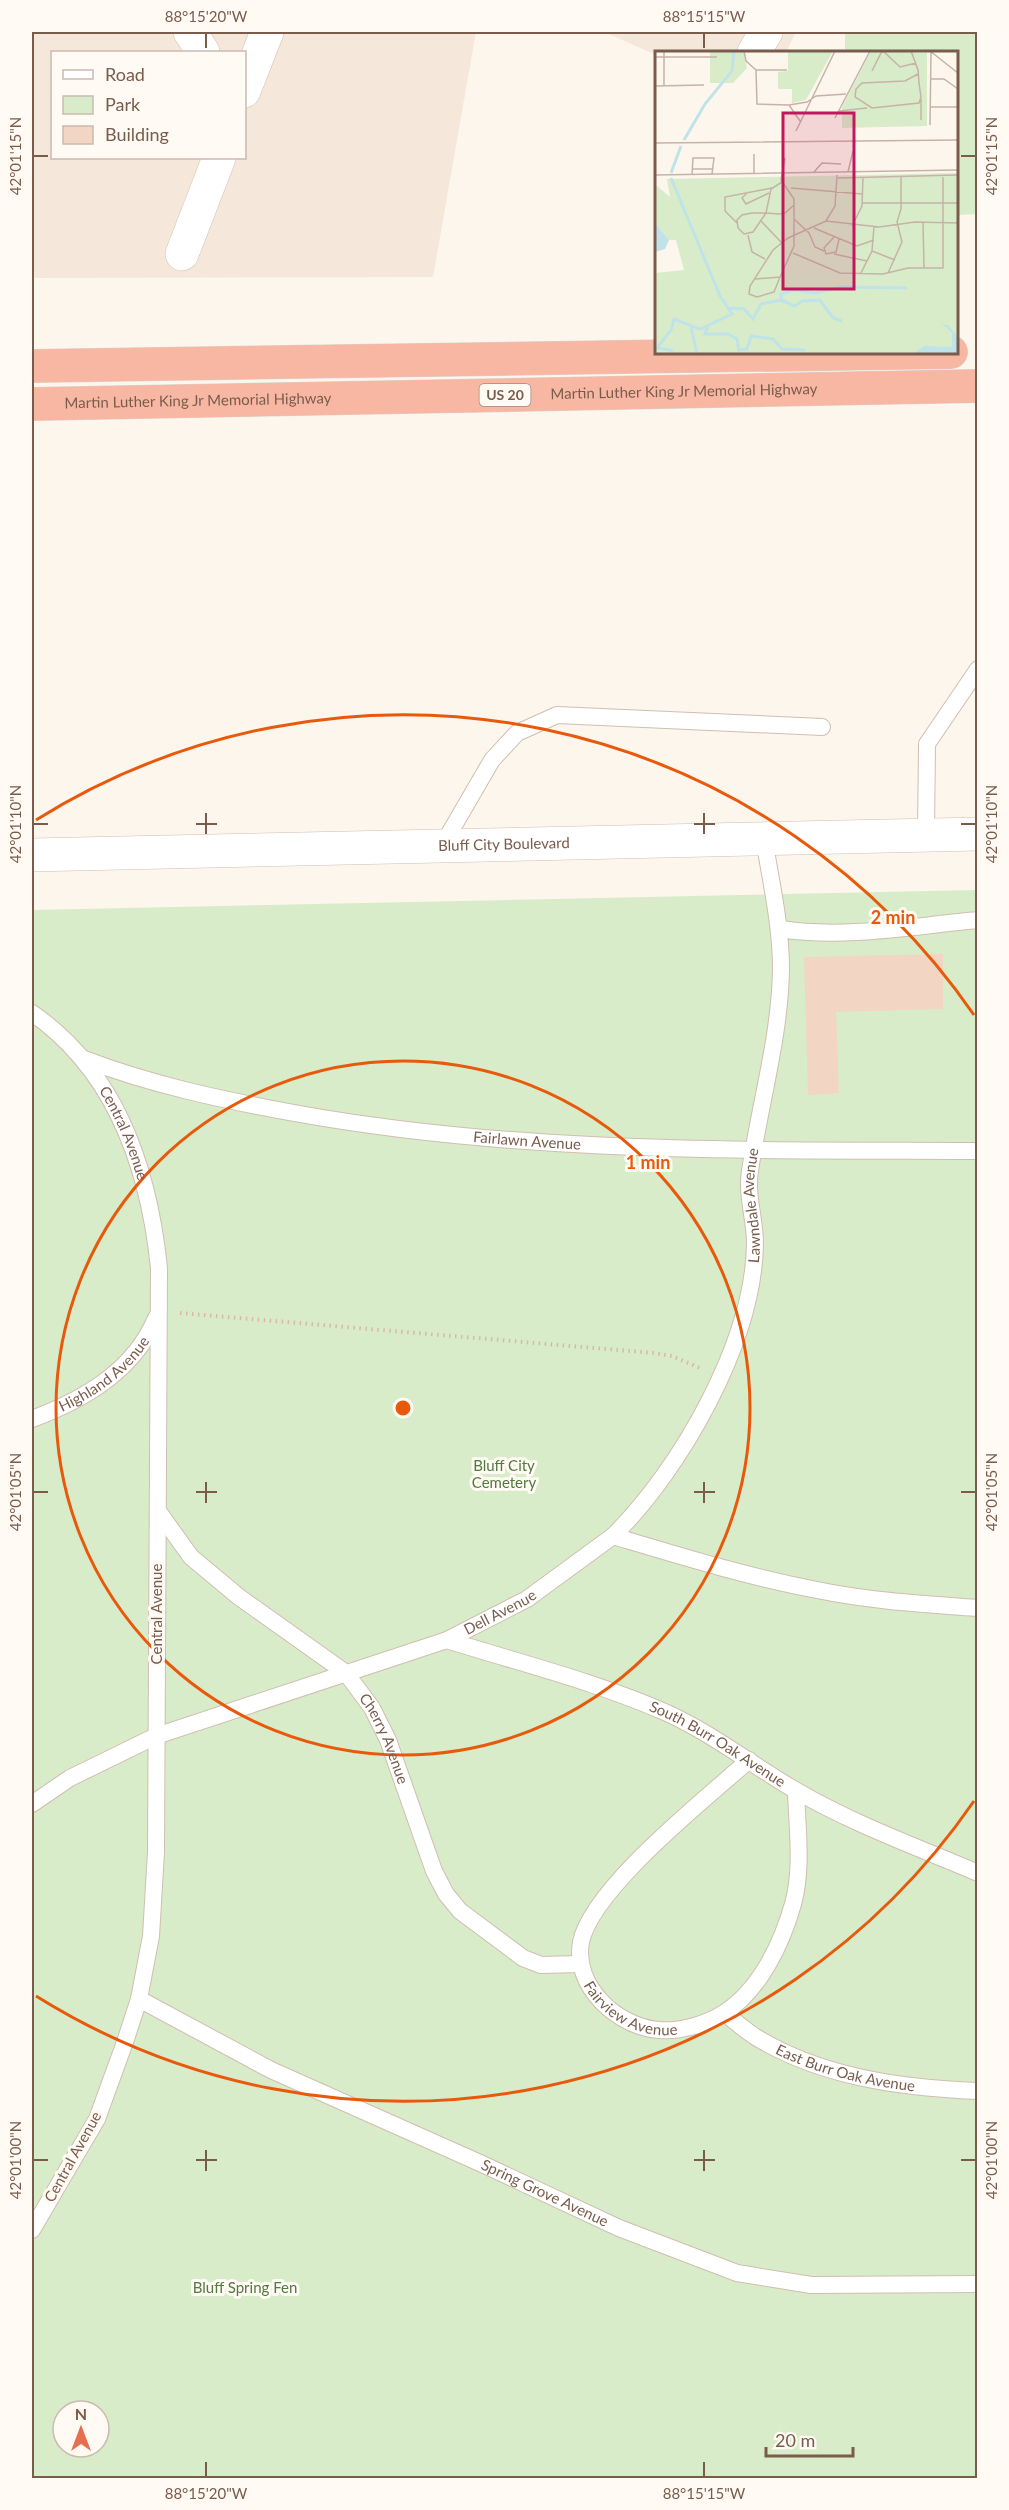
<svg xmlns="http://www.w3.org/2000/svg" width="1009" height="2510" font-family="Lato,sans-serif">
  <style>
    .residential { fill: #f5e8da; fill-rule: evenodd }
    .green { fill: #d8ecc9; fill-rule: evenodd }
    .building { fill: #f3d5c3 }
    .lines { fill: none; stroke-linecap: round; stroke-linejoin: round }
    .service-casing { stroke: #d1beb0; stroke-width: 18 }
    .minor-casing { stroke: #d1beb0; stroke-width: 34 }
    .tertiary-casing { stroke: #d1beb0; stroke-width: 34 }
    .motorway-casing { stroke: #dad1cd; stroke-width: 34 }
    .path { stroke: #d9b8a5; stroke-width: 4; stroke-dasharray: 1.5 4.5; stroke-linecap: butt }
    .service { stroke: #fff; stroke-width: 16 }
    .minor { stroke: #fff; stroke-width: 33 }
    .tertiary { stroke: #fff; stroke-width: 33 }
    .motorway { stroke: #f7b7a3; stroke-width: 33 }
    .ticks { fill: none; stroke: #7a5c4d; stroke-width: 2 }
    .ring { fill: none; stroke: #e8590c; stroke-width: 3 }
    .labels { text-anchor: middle; stroke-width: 6; stroke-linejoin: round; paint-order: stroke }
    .shield { fill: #fffaf3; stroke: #a28b7f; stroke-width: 1.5 }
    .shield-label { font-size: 14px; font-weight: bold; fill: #7a5c4d }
    .street-label { font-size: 15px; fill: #7a5c4d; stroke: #fffaf3 }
    .park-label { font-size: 15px; fill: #537a41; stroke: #fffaf3 }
    .inset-river { fill: none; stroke: #bfe3e8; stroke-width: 3 }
    .inset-road { fill: none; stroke: #c5b3a7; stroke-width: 1.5 }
    .view { fill: #c2185b; fill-opacity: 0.15; stroke: #c2185b; stroke-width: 3 }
    .inset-edge { fill: none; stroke: #7a5c4d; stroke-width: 3 }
    .centre { fill: #e8590c; stroke: #fffaf3; stroke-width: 3 }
    .ring-label { font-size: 18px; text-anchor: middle; font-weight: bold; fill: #e8590c; stroke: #fffaf3; stroke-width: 6; stroke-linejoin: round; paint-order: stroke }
    .neatline { fill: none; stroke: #7a5c4d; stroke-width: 2 }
    .ticks-label { font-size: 15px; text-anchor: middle; fill: #7a5c4d }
  </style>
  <rect width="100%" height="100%" fill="#fdf6ec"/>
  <g class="residential">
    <path d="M32,32H476L433,277L32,278ZM52,52H244V158H52Z"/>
    <path d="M604,32H796L786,52H656V55Z"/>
  </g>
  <g class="green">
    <path d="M845,32H977V214L957,215L956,52H845Z"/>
    <path d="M977,890V2478H32V910ZM63,2411H99V2447H63Z"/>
  </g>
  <path class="building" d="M943,954V1009L836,1012L839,1093L808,1095L804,957Z"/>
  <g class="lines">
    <g class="service-casing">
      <g id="service">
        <path d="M926,835L927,744L978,669"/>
        <path d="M442,846L492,760L517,733L557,715L822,727"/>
        <path d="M780,929C845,939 912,926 978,920"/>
        <path id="s1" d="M32,1013C116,1071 149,1170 159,1268L156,1852L151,1936L139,1999L125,2042L97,2119L32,2230"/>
        <path id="s2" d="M84,1059C152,1085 223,1100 294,1113C520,1154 749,1150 978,1151"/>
        <path id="s3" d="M32,1419C83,1400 134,1371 156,1318"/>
        <path id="s4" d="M158,1511L191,1557L239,1597L346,1673L372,1708L388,1740L434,1871L446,1894L460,1911L523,1958L541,1965L581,1964"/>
        <path id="s5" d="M613,1536C681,1469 754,1341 755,1243C755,1219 746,1195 750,1171C760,1103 780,1037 781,969C781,925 771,882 764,839"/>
        <path id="s6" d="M447,1640C520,1663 597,1682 667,1713C713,1734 752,1765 795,1790C853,1824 917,1847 978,1873"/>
        <path id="s7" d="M749,1760C707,1798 592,1888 581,1942C573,1986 617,2027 659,2030C680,2032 707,2024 724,2013C760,1990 782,1943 793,1904C803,1868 797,1827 796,1791"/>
        <path id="s8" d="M32,1804L70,1778L156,1736L447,1640L527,1599L613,1536C680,1556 748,1577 817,1590C870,1601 924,1604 978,1608"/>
        <path id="s9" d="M139,1999L271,2070L480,2163L619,2228L737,2273L811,2285L978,2284"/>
        <path id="s10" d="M725,2013C734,2021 744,2029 754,2036C820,2077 901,2088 978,2091"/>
      </g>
    </g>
    <g class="minor-casing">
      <g id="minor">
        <path d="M190,32L203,52"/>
        <path d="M754,52L766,32"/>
        <path d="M244,91L267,32"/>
        <path d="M182,254L219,158"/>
      </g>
    </g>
    <g class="tertiary-casing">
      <g id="tertiary">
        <path id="s11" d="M32,855L978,834"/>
      </g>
    </g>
    <g class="motorway-casing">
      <g id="motorway">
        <path d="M32,366L951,352"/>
        <path id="s12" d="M32,404L978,386"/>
      </g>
    </g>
    <path class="path" d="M180,1313L654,1353L672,1356L700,1368"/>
    <use href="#service" class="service"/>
    <use href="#minor" class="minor"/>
    <use href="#tertiary" class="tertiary"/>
    <use href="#motorway" class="motorway"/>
  </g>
  <path class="ticks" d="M206,33V48M704,33V48M33,156H48M961,156H976M206,813V834M704,813V834M33,824H48M196,824H217M694,824H715M961,824H976M206,1482V1503M704,1482V1503M33,1492H48M196,1492H217M694,1492H715M961,1492H976M206,2150V2171M704,2150V2171M33,2160H48M196,2160H217M694,2160H715M961,2160H976M206,2462V2477M704,2462V2477"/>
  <g class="ring">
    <circle cx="403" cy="1408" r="347"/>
    <path d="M974 1801A693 693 0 0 1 36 1996M36 820A693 693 0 0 1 974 1015"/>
  </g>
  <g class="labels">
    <rect class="shield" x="479.5" y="384" width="51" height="22" rx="4.5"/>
    <g class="shield-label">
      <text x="505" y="400">US 20</text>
    </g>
    <g class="street-label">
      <text dy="5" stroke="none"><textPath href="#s12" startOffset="652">Martin Luther King Jr Memorial Highway</textPath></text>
      <text dy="5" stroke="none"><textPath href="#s12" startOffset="166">Martin Luther King Jr Memorial Highway</textPath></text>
      <text dy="5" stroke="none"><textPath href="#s11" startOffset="472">Bluff City Boulevard</textPath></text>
      <text dy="5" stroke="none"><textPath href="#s1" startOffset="154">Central Avenue</textPath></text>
      <text dy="5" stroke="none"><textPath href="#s2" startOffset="452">Fairlawn Avenue</textPath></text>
      <text dy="5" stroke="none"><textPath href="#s5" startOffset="370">Lawndale Avenue</textPath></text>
      <text dy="5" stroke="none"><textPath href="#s3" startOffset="86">Highland Avenue</textPath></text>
      <text dy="5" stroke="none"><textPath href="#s8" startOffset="508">Dell Avenue</textPath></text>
      <text transform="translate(157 1614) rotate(-90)" y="5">Central Avenue</text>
      <text dy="5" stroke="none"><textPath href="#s4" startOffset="327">Cherry Avenue</textPath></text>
      <text dy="5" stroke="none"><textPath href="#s6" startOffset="291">South Burr Oak Avenue</textPath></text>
      <text dy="5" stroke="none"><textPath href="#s7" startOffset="346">Fairview Avenue</textPath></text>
      <text dy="5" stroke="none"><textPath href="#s10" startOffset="135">East Burr Oak Avenue</textPath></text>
      <text transform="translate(73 2157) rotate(-61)" y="5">Central Avenue</text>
      <text dy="5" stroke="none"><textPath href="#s9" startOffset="450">Spring Grove Avenue</textPath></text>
    </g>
    <g class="park-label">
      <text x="504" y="1471">Bluff City<tspan x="504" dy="17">Cemetery</tspan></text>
      <text x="245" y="2293">Bluff Spring Fen</text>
    </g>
  </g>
  <g transform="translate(655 51)">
    <rect width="303" height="303" fill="#fdf6ec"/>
    <path d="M55,0H88L92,17L78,32H55ZM133,0H178L151,49L137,52V38H123V21L133,20ZM216,0L272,2V75L187,77V56ZM303,122V303H0V222L29,219L21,189H14L0,172V133L15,146L12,128Z" fill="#d8ecc9"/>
    <path d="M0,172L14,189L10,198L0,201ZM287,273L293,274L303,286V303H258L269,295L297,296V282Z" fill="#bfe3e8"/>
    <path class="inset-river" d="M29,89L50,53L77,20L79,0M16,122L26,95M16,127L65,245L77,263L45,278L19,268L16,279L2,297L16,299L17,303M126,249L140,255L147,250L165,249L178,267L187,270M75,257L89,258L98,268L106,253L126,249V243L139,239L160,242L186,236L252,237M53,274L50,283H73L82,288L84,299L92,298L96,285L118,288L127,298L150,299M36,276L42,303"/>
    <path class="inset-road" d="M9,0V34M89,0L91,10L101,19M228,0L245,16L261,12M256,0L263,19L264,32L266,46L264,52L217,57L200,46L201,38L207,32L250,30L263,23M275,0L303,22M0,6H62M101,19L102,53L134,54L145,70M101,19H132M217,20L227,0M275,28H289L303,38M0,35L49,34M266,48V69M134,54L152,51L161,45L191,43M275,56H303M184,60L212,57M180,67L215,0M275,74L276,1M141,80L180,0M0,92L303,89M99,103V123M37,118H57M159,121L167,112L186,113M193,121L198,100M0,124L303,119M37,124L38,107H59L57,123M183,127L303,124M127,131L116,138L111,162L98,181L89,183L83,177L82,169L87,164L97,162H111L124,163L130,162L139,154M136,137L207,143M93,141L87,147L91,153L114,142M207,152H303M139,168L154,182L160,196L169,200M106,170L126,191M171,170L180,155L182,124M268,171L269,217M82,172L70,160V146L117,137M197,175L207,155L208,126M159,177L202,195L219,189M93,184L97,201L110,208M180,185L169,197L171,203L181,201L184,188M217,200L240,209M138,202L185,222L228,223L253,217H288V124M179,203L212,210M206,222L217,200L219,176M233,222L247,191L242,171L246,158V125M125,226L119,241L102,246L94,243L95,235L118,199L133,187L171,170L224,176L260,171L303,172M125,226L139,195V148L126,129L130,107M100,228L125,226"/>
    <path class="view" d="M128,62H199V238H128Z"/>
    <rect width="303" height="303" class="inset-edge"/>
  </g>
  <circle cx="403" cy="1408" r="9" class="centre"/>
  <g class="ring-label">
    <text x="893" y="924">2 min</text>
    <text x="648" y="1169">1 min</text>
  </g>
  <rect width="1009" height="2510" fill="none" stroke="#fffaf3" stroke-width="66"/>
  <rect x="51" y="51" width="195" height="108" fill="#fffaf3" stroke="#cabbb1" stroke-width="1.5"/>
  <rect x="63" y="70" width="30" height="9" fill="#ffffff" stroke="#cabbb1" stroke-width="1.5"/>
  <text x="105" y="81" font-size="18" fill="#7a5c4d">Road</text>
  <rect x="63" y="96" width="30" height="18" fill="#d8ecc9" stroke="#cabbb1" stroke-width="1.5"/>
  <text x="105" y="111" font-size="18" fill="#7a5c4d">Park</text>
  <rect x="63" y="126" width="30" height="18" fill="#f3d5c3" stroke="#cabbb1" stroke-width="1.5"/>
  <text x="105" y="141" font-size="18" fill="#7a5c4d">Building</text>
  <g transform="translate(81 2429)"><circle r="28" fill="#fffaf3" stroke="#cabbb1" stroke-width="1.5"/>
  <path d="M0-4.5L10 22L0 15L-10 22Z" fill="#e76f51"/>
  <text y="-9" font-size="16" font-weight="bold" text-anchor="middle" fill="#7a5c4d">N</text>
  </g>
  <path d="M766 2447v9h87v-9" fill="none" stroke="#7a5c4d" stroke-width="3"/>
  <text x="775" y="2447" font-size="18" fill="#7a5c4d" stroke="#fffaf3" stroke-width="4.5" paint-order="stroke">20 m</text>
  <rect x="33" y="33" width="943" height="2444" class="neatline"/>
  <g class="ticks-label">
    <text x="206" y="22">88°15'20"W</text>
    <text x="704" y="22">88°15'15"W</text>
    <text transform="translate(16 156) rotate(-90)" y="5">42°01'15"N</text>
    <text transform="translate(992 156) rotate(-90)" y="5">42°01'15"N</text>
    <text transform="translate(16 824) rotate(-90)" y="5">42°01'10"N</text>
    <text transform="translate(992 824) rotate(-90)" y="5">42°01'10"N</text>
    <text transform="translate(16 1492) rotate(-90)" y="5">42°01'05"N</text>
    <text transform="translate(992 1492) rotate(-90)" y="5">42°01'05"N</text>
    <text transform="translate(16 2160) rotate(-90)" y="5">42°01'00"N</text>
    <text transform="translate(992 2160) rotate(-90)" y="5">42°01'00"N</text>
    <text x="206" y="2499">88°15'20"W</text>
    <text x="704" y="2499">88°15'15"W</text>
  </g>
</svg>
